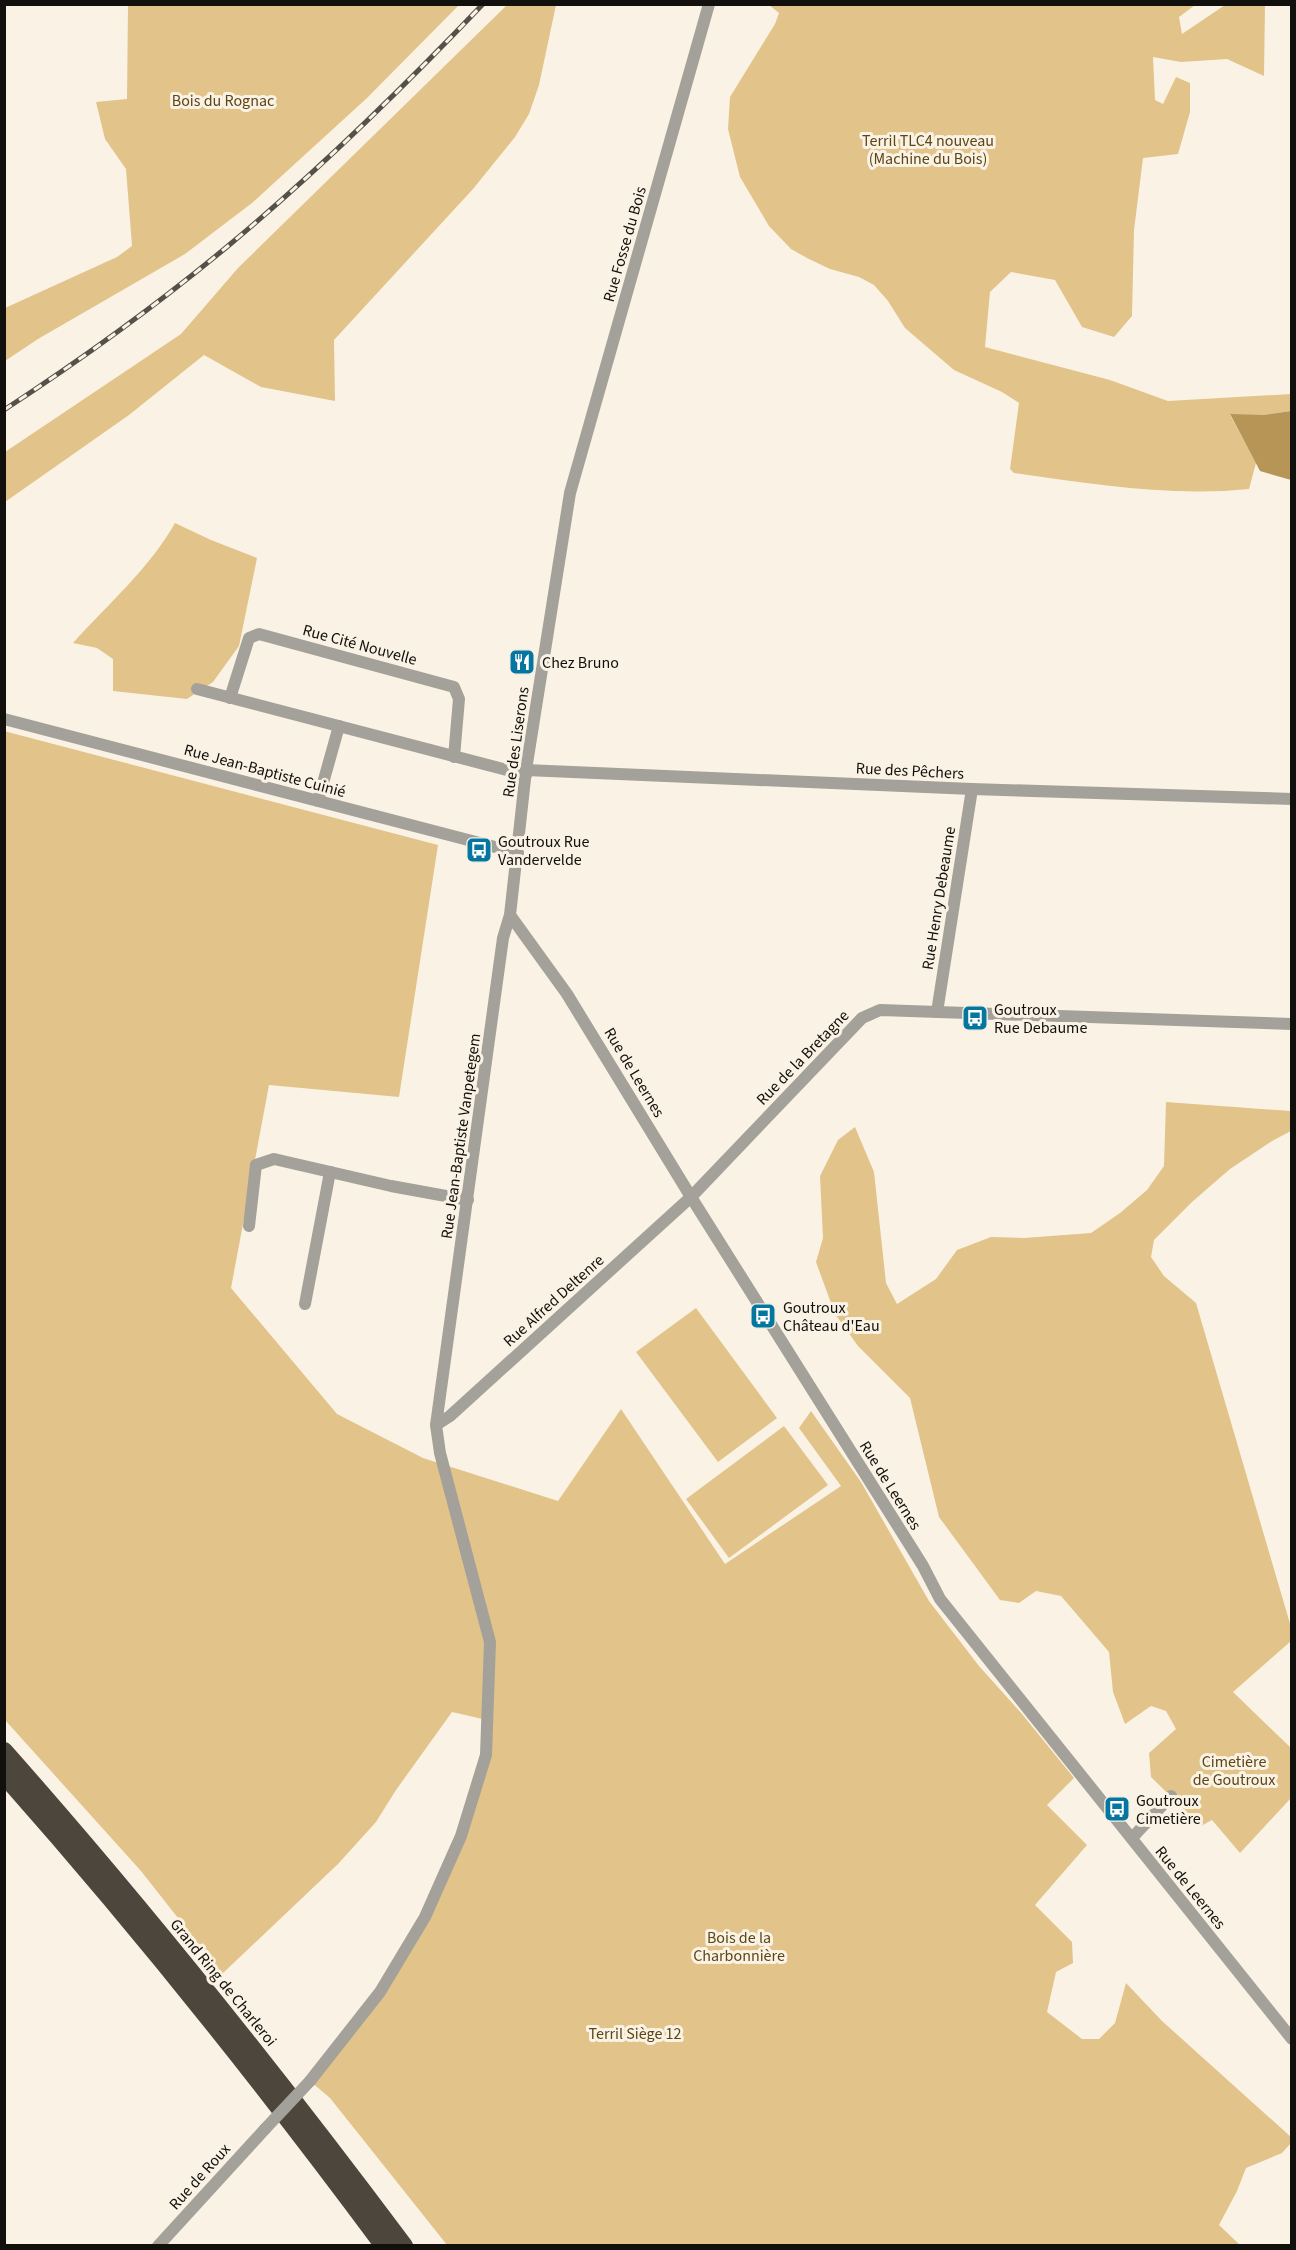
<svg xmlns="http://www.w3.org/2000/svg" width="1296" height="2250" font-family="'Source Sans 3',sans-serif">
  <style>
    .green { fill: #e2c38a }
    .water { fill: #b69556 }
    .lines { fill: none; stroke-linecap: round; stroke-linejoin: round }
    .minor { stroke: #a4a19b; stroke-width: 12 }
    .highway { stroke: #4c463c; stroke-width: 18 }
    .rail-casing { stroke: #55514a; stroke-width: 5 }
    .rail { stroke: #faf3e5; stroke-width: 3; stroke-dasharray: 9; stroke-linecap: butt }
    .minor-bridge { stroke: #a4a19b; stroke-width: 12 }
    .labels { text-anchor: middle; stroke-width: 6; stroke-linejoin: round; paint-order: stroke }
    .park-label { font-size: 16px; fill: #5d4615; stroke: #faf3e5 }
    .street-label { font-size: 16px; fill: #12100c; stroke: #faf3e5 }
    .poi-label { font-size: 16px; fill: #12100c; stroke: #faf3e5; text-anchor: start }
  </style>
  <rect width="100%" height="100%" fill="#faf3e5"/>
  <g class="green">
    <path d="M128,5H459L367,98L252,203L185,254L38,339L5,361V308L117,257L132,246L126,169L105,139L96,102L127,99Z"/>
    <path d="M507,5H556L539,85L529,114L515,137L473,189L334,340L335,401L261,387L204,355L129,415L5,502V452L181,334L238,268Z"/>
    <path d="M769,5H1195L1179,17L1182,34L1225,5H1265L1264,76L1227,59L1181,62L1153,57L1155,100L1163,104L1176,77L1190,83V112L1178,154L1143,158L1134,230L1132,316L1114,337L1082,327L1055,280L1011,272L990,292L985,347L1110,380L1168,401L1291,394V411L1263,415H1230L1256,463L1249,489C1171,497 1092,484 1014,473L1010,469L1019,403L1002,392L954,370L905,328L888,301L874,285L859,277L830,269L807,258L791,249L769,226L740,177L728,129L730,97L775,24L779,13Z"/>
    <path d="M175,523L211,540L257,558L239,646L213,682L187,699L113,691V659L97,648L73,643C108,604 149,569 175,523Z"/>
    <path d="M4,731L438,845L399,1097L269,1085L231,1288L337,1414L423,1458L558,1501L621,1409L725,1564L841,1486L799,1428L811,1411L861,1482L929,1601L979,1666L1022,1714L1074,1778L1047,1805L1087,1845L1035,1905L1072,1942L1073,1963L1056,1972L1047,2012L1082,2039H1099L1115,2023L1126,1983L1162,2021L1291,2137V2143L1282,2153L1246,2168L1237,2191L1219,2225L1240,2245H447L330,2098L310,2081L380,1992L425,1917L486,1755L487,1720L452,1712L396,1790L376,1822L338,1864L222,1974L141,1871L5,1720Z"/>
    <path d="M1166,1102L1291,1111V1131L1272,1141L1230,1169L1192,1202L1154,1240L1151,1257L1164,1276L1196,1303L1291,1627V1641L1233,1692L1292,1749L1291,1798L1240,1853L1212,1820L1201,1826L1151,1777L1149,1753L1176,1729L1166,1711L1151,1706L1125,1724L1113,1692L1109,1652L1061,1596L1036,1591L1019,1603L1000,1600L939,1517L910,1398L858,1346L835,1314L816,1262L823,1238L820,1176L838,1140L855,1127L874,1172L886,1283L897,1304L936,1279L957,1250L991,1237L1024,1238L1091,1233L1120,1213L1147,1190L1164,1166Z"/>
    <path d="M696,1308L777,1418L718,1462L636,1352Z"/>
    <path d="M784,1426L828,1485L729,1558L686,1499Z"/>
  </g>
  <path class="water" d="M1291,411V480L1260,471L1230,414L1263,415Z"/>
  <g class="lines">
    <g class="minor">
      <path d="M197,689L526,775"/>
      <path d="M230,698L249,638L259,634L454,687L459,699L454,757"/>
      <path d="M4,719L518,853"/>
      <path d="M526,770L972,789L1292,799"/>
      <path d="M318,801L339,726"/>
      <path d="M510,915L567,994L691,1197L923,1566L940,1599L1292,2039"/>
      <path d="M937,1012L972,789"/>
      <path d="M249,1226L256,1165L274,1159L391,1186L468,1200"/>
      <path d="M305,1304L330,1172"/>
      <path d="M436,1425L450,1416L691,1197L862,1018L880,1010L1292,1024"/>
      <path d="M1132,1838L1171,1796"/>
      <path d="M310,2081L380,1992L425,1917L461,1836L486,1755L490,1642L440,1453L436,1425L503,938L510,915L526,770L570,493L709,4"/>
      <path d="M158,2246L265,2129"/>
    </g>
    <g class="highway">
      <path d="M4,1751C145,1910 277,2076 404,2246"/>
      <path d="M4,1775C138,1926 264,2084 384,2246"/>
    </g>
    <g class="rail-casing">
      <path id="rail" d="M4,410C82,359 157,305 228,246C318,171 402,89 483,4"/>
    </g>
    <use href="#rail" class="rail"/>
    <path class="minor-bridge" d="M265,2129L310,2081"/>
  </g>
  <defs>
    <g id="restaurant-square" transform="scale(1.35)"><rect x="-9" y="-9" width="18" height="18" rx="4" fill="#0576a0" stroke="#faf3e5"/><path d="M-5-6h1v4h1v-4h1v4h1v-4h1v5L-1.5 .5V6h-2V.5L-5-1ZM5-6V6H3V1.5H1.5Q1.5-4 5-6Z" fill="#fff"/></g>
    <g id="bus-square" transform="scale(1.35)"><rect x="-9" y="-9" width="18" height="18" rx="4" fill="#0576a0" stroke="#faf3e5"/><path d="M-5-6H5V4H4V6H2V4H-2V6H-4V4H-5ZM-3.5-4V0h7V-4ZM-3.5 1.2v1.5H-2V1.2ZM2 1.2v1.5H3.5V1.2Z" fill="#fff"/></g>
  </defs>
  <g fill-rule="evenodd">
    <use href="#restaurant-square" x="522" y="662"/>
    <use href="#bus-square" x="479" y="850"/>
    <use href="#bus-square" x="975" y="1018"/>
    <use href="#bus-square" x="763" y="1316"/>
    <use href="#bus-square" x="1117" y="1809"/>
  </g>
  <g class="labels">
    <g class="park-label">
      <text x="223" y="106">Bois du Rognac</text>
      <text x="928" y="146">Terril TLC4 nouveau<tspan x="928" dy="18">(Machine du Bois)</tspan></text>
      <text x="1234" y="1767">Cimetière<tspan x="1234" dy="18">de Goutroux</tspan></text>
      <text x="739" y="1943">Bois de la<tspan x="739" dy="18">Charbonnière</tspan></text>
      <text x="635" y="2039">Terril Siège 12</text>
    </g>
    <g class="street-label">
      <text transform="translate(624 244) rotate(-74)" y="6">Rue Fosse du Bois</text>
      <text transform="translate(360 644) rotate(15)" y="6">Rue Cité Nouvelle</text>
      <text transform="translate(515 742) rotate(-82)" y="6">Rue des Liserons</text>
      <text transform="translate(265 770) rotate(15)" y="6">Rue Jean-Baptiste Cuinié</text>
      <text transform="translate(910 770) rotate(3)" y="6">Rue des Pêchers</text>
      <text transform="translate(938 898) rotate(-81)" y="6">Rue Henry Debeaume</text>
      <text transform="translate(802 1057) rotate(-46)" y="6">Rue de la Bretagne</text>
      <text transform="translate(635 1072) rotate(59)" y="6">Rue de Leernes</text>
      <text transform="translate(460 1136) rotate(-82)" y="6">Rue Jean-Baptiste Vanpetegem</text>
      <text transform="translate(553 1300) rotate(-42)" y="6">Rue Alfred Deltenre</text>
      <text transform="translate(891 1485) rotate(58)" y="6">Rue de Leernes</text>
      <text transform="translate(1191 1887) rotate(51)" y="6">Rue de Leernes</text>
      <text transform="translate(224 1982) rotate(51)" y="6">Grand Ring de Charleroi</text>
      <text transform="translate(199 2176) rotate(-48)" y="6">Rue de Roux</text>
    </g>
    <g class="poi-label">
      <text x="542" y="668">Chez Bruno</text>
      <text x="498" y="847">Goutroux Rue<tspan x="498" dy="18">Vandervelde</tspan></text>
      <text x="994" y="1015">Goutroux<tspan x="994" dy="18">Rue Debaume</tspan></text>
      <text x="783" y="1313">Goutroux<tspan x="783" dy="18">Château d'Eau</tspan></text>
      <text x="1136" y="1806">Goutroux<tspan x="1136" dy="18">Cimetière</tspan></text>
    </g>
  </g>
  <rect width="1296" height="2250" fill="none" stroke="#12100c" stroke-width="12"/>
</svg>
